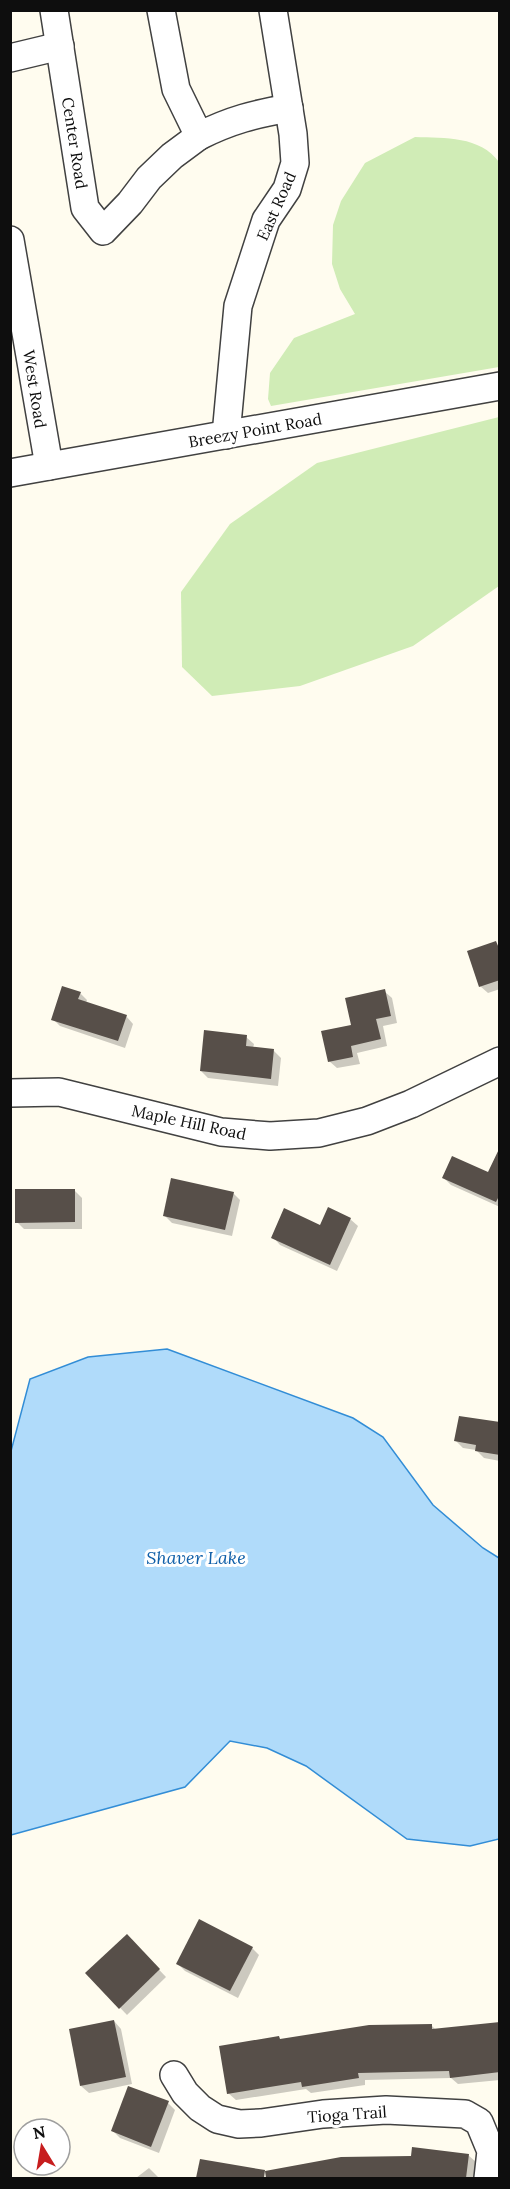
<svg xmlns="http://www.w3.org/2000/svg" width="510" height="2189" font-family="Lora,serif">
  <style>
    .green { fill: #d0ecb6 }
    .water { fill: #b0dbfa; stroke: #328dd6; stroke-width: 1.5 }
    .shadow { fill: #0003 }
    .building { fill: #574f49 }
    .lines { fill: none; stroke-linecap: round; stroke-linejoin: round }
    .minor-casing { stroke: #414141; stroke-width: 30 }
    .minor { stroke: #fff; stroke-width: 27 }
    .labels { text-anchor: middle; stroke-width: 6; stroke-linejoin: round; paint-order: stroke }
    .street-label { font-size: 16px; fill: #0e0e0e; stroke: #fff }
    .water-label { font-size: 18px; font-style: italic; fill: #0f5fa8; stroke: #fff }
  </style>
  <rect width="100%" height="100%" fill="#fffcef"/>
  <g class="green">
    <path d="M415,137C445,138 480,136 499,162V367L271,406L268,399L270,373L294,338L355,314L340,289L332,264L333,225L341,201L365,163Z"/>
    <path d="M499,417V586L413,646L300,686L212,696L182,667L181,592L230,524L317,463Z"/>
  </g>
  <path class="water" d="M167,1349L353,1418L383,1437L433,1505L483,1548L499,1558V1839L470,1846L407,1839L306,1766L267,1748L230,1741L185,1787L11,1835V1451L30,1379L88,1357Z"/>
  <g class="shadow">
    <path d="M495,943L500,947V989L488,993L480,986Z"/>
    <path d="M384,991L392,998L397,1023L383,1026L387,1046L357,1053L360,1064L337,1068L329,1061L353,1026Z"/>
    <path d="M80,993L87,1000L86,1003L126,1016L133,1024L125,1048L60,1026L53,1019Z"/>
    <path d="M246,1037L254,1044L253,1048L274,1051L281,1058L278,1086L208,1078L201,1071Z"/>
    <path d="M500,1150V1207L451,1185L444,1178L489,1174Z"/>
    <path d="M74,1190L82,1198V1229H24L17,1222Z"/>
    <path d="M233,1193L240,1200L232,1236L172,1223L164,1215Z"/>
    <path d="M350,1219L358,1226L337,1271L280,1245L273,1237Z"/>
    <path d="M500,1424V1461L484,1458L476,1450L463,1448L456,1441Z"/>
    <path d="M127,1936L166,1977L127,2015L87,1973Z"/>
    <path d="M252,1948L259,1955L238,1998L185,1971L178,1964Z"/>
    <path d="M114,2021L121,2029L132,2084L89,2093L81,2086Z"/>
    <path d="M500,2023V2080L458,2084L451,2078L365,2080V2085L311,2093L306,2089L236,2100L228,2093L279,2038L281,2040L431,2025L436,2030Z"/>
    <path d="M168,2103L175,2110L159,2153L120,2138L113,2131Z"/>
    <path d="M468,2155L476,2162L474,2178H274L273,2171Z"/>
    <path d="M201,2161L258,2171L265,2178H198Z"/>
    <path d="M149,2168L159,2178H136Z"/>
  </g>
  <g class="building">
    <path d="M496,941L500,951V980L479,987L467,951Z"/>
    <path d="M62,986L81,992L78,999L127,1015L118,1041L51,1020Z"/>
    <path d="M385,989L391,1016L376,1019L381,1039L351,1046L353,1057L328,1062L321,1031L351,1025L345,998Z"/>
    <path d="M204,1030L247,1035L246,1046L274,1049L271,1079L200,1071Z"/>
    <path d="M500,1147V1194L496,1202L442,1178L452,1156L488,1172Z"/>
    <path d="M171,1178L234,1192L225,1230L163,1216Z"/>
    <path d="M15,1189H75V1222L15,1223Z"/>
    <path d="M328,1207L351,1218L330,1265L271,1238L284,1208L320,1225Z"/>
    <path d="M459,1416L500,1422V1455L475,1451L476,1445L454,1441Z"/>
    <path d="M199,1919L253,1947L230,1991L176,1964Z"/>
    <path d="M127,1934L160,1969L119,2009L85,1973Z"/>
    <path d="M114,2020L126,2077L80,2086L69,2029Z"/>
    <path d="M500,2022V2072L450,2078L449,2071L358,2073L359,2078L302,2087L301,2082L227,2094L219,2046L279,2036L280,2039L369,2025L432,2024V2029Z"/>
    <path d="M128,2086L169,2101L151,2147L111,2131Z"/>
    <path d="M412,2147L469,2154L466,2178H266L265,2171L341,2157L411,2156Z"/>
    <path d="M200,2159L265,2170L264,2178H196Z"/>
  </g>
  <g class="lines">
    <g class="minor-casing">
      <g id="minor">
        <path d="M54,10L85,208L103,231L130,203L149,178L172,156L199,136"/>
        <path d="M161,10L176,89L199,136C231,120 255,114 289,108"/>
        <path d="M10,58L60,46"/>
        <path d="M10,240L49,466"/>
        <path d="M226,435L238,306L266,220L287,189L295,163L293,134L273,10"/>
        <path d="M10,473L500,386"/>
        <path d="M10,1093L59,1092L221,1132L270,1136L319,1133L367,1121L411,1104L500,1061"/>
        <path d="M174,2075L185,2093L200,2108L217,2119L239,2124L261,2123L323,2114L386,2110L465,2114L479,2122L491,2151L488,2178"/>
      </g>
    </g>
    <use href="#minor" class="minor"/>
  </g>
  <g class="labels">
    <g class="street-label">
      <text transform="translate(75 143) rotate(81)" y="6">Center Road</text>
      <text transform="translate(276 206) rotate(-66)" y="6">East Road</text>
      <text transform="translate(35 389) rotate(81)" y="6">West Road</text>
      <text transform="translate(255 430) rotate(-10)" y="6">Breezy Point Road</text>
      <text transform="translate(189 1122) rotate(12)" y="6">Maple Hill Road</text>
      <text transform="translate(347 2114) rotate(-4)" y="6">Tioga Trail</text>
    </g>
    <g class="water-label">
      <text x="196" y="1564">Shaver Lake</text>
    </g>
  </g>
  <rect width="510" height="2189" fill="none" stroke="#0e0e0e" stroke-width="24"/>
  <g transform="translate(42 2147) rotate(349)"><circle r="28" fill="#ffffff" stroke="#9f9f9f" stroke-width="1.5"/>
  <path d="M0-4.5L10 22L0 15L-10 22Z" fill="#c71d1e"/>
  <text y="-9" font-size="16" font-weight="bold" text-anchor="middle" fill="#0e0e0e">N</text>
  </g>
</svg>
